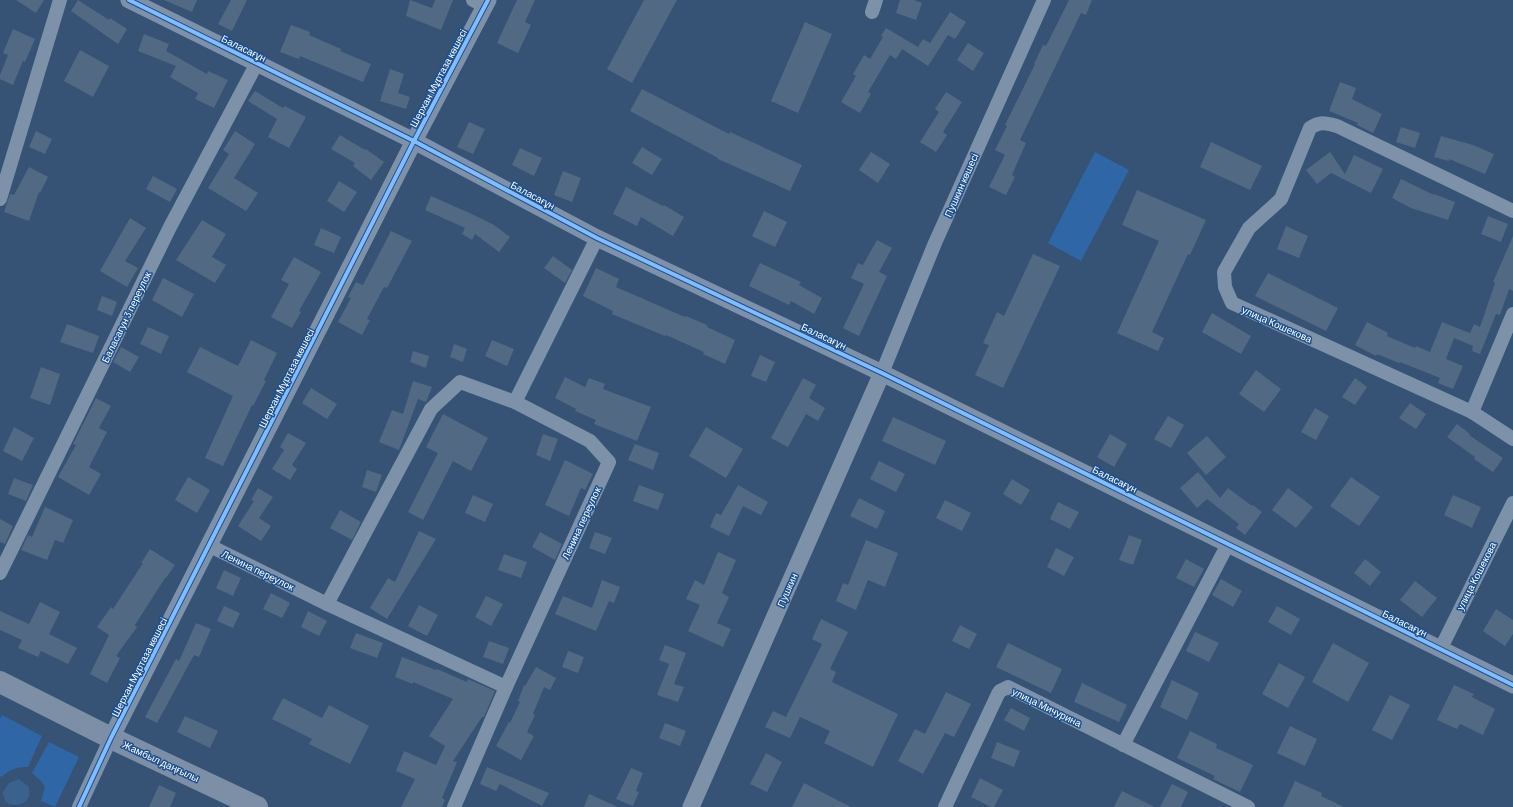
<svg xmlns="http://www.w3.org/2000/svg" width="1513" height="807" font-family="Barlow,sans-serif">
  <style>
    .green { fill: #2f66a5 }
    .water { fill: #3b618d }
    .building { fill: #526984 }
    .lines { fill: none; stroke-linecap: round; stroke-linejoin: round }
    .minor { stroke: #7d92a8; stroke-width: 14 }
    .tertiary { stroke: #7d92a8; stroke-width: 17 }
    .primary { stroke: #7d8ea7; stroke-width: 22 }
    .cycleway-casing { stroke: #1b4f8f; stroke-width: 6 }
    .cycleway { stroke: #80bcff; stroke-width: 4 }
    .labels { text-anchor: middle; stroke-width: 3; stroke-linejoin: round; paint-order: stroke }
    .street-label { font-size: 10px; fill: #fff; stroke: #1b4f8f }
  </style>
  <rect width="100%" height="100%" fill="#365274"/>
  <g class="green">
    <path d="M1095,152L1129,170L1081,261L1048,243Z"/>
    <path d="M2,715L42,736L28,767C17,767 10,769 2,777L0,776V719Z"/>
    <path d="M49,742L79,757L55,807L41,801L45,787L40,780L32,773Z"/>
  </g>
  <path class="water" d="M19,779L29,787C29,790 30,794 29,796C26,806 13,807 6,802C5,800 4,796 2,793L9,783Z"/>
  <g class="building">
    <path d="M16,0H44L36,13Z"/>
    <path d="M78,0L109,20L110,18L127,29L118,44L71,11Z"/>
    <path d="M164,0H197L192,12Z"/>
    <path d="M231,0H247L232,31L218,24Z"/>
    <path d="M410,0L432,8L435,0H453L441,30L406,16Z"/>
    <path d="M517,0H535L525,22L531,25L518,53L497,43Z"/>
    <path d="M644,0H677L632,83L607,69Z"/>
    <path d="M900,0H914L922,3L916,20L896,13Z"/>
    <path d="M1069,0H1092L1086,15L1081,13L1020,140L1026,143L1012,175L1015,177L1006,195L989,187L1005,155L995,150L1007,126L1005,125L1035,64H1034L1043,45L1046,46Z"/>
    <path d="M950,12L966,22L955,39L948,35L928,66L902,49L896,59L890,55L868,92L871,94L860,113L841,102L856,76L853,74L864,55L870,59L883,37L881,36L886,28L918,47L923,39L930,43Z"/>
    <path d="M805,22L832,34L798,113L771,101Z"/>
    <path d="M291,25L310,32L309,35L341,49L340,51L371,64L363,82L300,56L299,59L280,52Z"/>
    <path d="M13,29L35,39L25,62L23,61L13,85L0,79V75L8,55L3,53Z"/>
    <path d="M144,34L169,44L166,51L207,74L208,71L228,80L214,108L195,99L198,93L170,77L176,66L138,51Z"/>
    <path d="M968,43L984,53L973,71L957,60Z"/>
    <path d="M80,50L109,66L93,97L64,81Z"/>
    <path d="M390,69L404,74L398,93L410,97L406,109L380,101Z"/>
    <path d="M1340,82L1356,88L1352,99L1382,114L1373,133L1357,125L1358,123L1329,111Z"/>
    <path d="M642,89L729,134L730,132L802,165L790,191L718,159V158L630,111Z"/>
    <path d="M255,91L283,108L285,106L306,117L289,148L268,137L277,119L248,101Z"/>
    <path d="M946,92L962,102L943,132L947,135L936,152L920,142L939,112L935,109Z"/>
    <path d="M469,122L485,129L473,154L457,147Z"/>
    <path d="M1401,127L1420,133L1415,148L1396,142Z"/>
    <path d="M36,131L52,139L45,154L29,147Z"/>
    <path d="M235,131L255,144L234,178L258,193L246,211L208,188L229,154L223,150Z"/>
    <path d="M340,135L365,150L366,149L384,162L371,180L353,166L355,163L331,149Z"/>
    <path d="M1441,136L1473,145L1494,154L1485,174L1449,159V161L1434,157Z"/>
    <path d="M1211,142L1262,166L1250,190L1200,167Z"/>
    <path d="M642,147L662,159L652,175L632,163Z"/>
    <path d="M520,148L542,158L534,176L512,165Z"/>
    <path d="M871,152L890,164L878,183L859,170Z"/>
    <path d="M1330,152L1345,174L1354,155L1383,169L1371,193L1331,173L1317,184L1306,170Z"/>
    <path d="M29,167L48,177L40,193L39,192L29,221L4,212L10,194L14,195Z"/>
    <path d="M563,171L581,178L572,202L554,195Z"/>
    <path d="M153,176L177,189L170,202L146,189Z"/>
    <path d="M1401,179L1434,195V194L1455,202L1448,220L1411,208L1392,198Z"/>
    <path d="M339,181L357,192L344,212L327,201Z"/>
    <path d="M626,187L663,206L664,205L684,217L673,236L641,217L637,226L613,214Z"/>
    <path d="M1137,190L1206,220L1190,255L1188,254L1152,332L1164,338L1158,351L1117,333L1159,241L1122,225Z"/>
    <path d="M431,196L474,215L494,225L510,237L499,252L475,234L472,240L462,234L465,228L425,210Z"/>
    <path d="M764,211L787,222L775,247L752,236Z"/>
    <path d="M1488,216L1508,224L1501,242L1481,234Z"/>
    <path d="M130,218L146,228L125,261L138,268L127,287L100,271Z"/>
    <path d="M202,220L226,234L212,257L226,265L215,283L176,260Z"/>
    <path d="M1286,226L1308,236L1299,258L1277,249Z"/>
    <path d="M321,228L341,237L334,253L314,245Z"/>
    <path d="M391,231L412,241L387,288L384,287L367,319L370,320L362,335L338,322L351,298L348,297L356,282L363,285Z"/>
    <path d="M1513,236V291L1509,289L1500,315L1496,314L1480,354L1472,351L1473,346L1454,338L1446,359L1463,366L1453,389L1438,383L1440,378L1400,362L1399,363L1377,354L1376,356L1355,345L1367,322L1388,333L1387,336L1415,348L1416,346L1430,352L1442,322L1470,333L1474,324L1480,327L1495,283L1493,282Z"/>
    <path d="M877,240L892,248L879,272L887,276L859,336L843,328L864,284L851,278L858,263L863,265Z"/>
    <path d="M1033,254L1060,266L1003,388L975,375L989,345L983,343L997,312L1004,316Z"/>
    <path d="M553,256L572,270L565,283L544,268Z"/>
    <path d="M294,257L321,272L299,311L301,312L292,328L271,317L289,284L281,280Z"/>
    <path d="M760,263L801,282L799,285L822,298L814,314L791,301L789,305L749,286Z"/>
    <path d="M596,268L619,279L616,287L685,317L686,316L707,325V327L735,340L725,364L703,354L704,352L666,335L665,336L612,314L613,311L583,296Z"/>
    <path d="M1268,273L1338,308L1326,331L1255,296Z"/>
    <path d="M163,278L194,294L182,317L152,300Z"/>
    <path d="M102,296L117,302L112,316L97,310Z"/>
    <path d="M1212,313L1251,336L1241,354L1202,332Z"/>
    <path d="M67,324L99,336L93,353L60,342Z"/>
    <path d="M148,327L169,336L161,354L140,344Z"/>
    <path d="M251,340L277,353L264,380L266,381L253,406L252,405L223,466L205,458L233,396L187,372L200,347L238,366Z"/>
    <path d="M492,340L514,349L507,366L485,356Z"/>
    <path d="M454,344L467,349L463,362L450,357Z"/>
    <path d="M121,347L139,357L130,372L113,362Z"/>
    <path d="M413,351L429,356L426,368L410,362Z"/>
    <path d="M760,355L775,362L766,382L751,376Z"/>
    <path d="M41,367L60,374L50,405L30,398Z"/>
    <path d="M1256,370L1281,389L1264,412L1239,394Z"/>
    <path d="M565,377L585,387L589,378L605,384L603,389L651,407L637,441L594,424L596,420L575,411L576,409L555,398Z"/>
    <path d="M803,378L816,385L809,398L825,408L818,421L806,414L788,447L771,438Z"/>
    <path d="M1355,378L1367,387L1355,405L1342,397Z"/>
    <path d="M413,381L432,387L426,402L418,399L399,450L379,442L392,410L403,414Z"/>
    <path d="M311,388L337,404L327,419L302,403Z"/>
    <path d="M96,398L111,406L99,428L107,432L89,467L101,474L89,495L58,477L76,445L73,444Z"/>
    <path d="M1410,403L1426,414L1416,429L1399,418Z"/>
    <path d="M1315,408L1329,416L1316,440L1301,432Z"/>
    <path d="M443,414L488,438L471,471L453,461L423,520L408,512L438,453L426,447Z"/>
    <path d="M1168,416L1184,425L1171,448L1154,439Z"/>
    <path d="M893,417L946,441L935,465L882,441Z"/>
    <path d="M1457,424L1470,434L1469,435L1503,458L1493,472L1474,459L1475,457L1447,437Z"/>
    <path d="M14,427L34,438L22,461L3,451Z"/>
    <path d="M706,427L743,449L726,478L689,456Z"/>
    <path d="M288,433L306,443L292,465L297,469L290,480L272,469L284,450L280,447Z"/>
    <path d="M543,434L558,439L550,461L536,455Z"/>
    <path d="M1110,434L1127,444L1114,467L1097,457Z"/>
    <path d="M1207,436L1226,457L1206,475L1187,453Z"/>
    <path d="M635,444L659,453L653,470L628,460Z"/>
    <path d="M565,460L593,474L585,490L581,488L569,516L545,505Z"/>
    <path d="M879,461L905,474L896,492L870,479Z"/>
    <path d="M367,470L382,475L376,492L362,487Z"/>
    <path d="M1198,472L1220,498L1228,488L1252,506L1253,505L1262,512L1245,535L1236,528L1239,524L1207,499L1197,508L1180,488Z"/>
    <path d="M188,477L210,490L197,513L175,500Z"/>
    <path d="M1351,477L1380,497L1359,526L1330,506Z"/>
    <path d="M14,478L33,485L26,501L8,494Z"/>
    <path d="M1012,479L1030,490L1021,505L1003,494Z"/>
    <path d="M639,485L664,494L658,510L633,501Z"/>
    <path d="M738,485L768,502L761,515L743,506L729,536L710,527L716,513L721,515Z"/>
    <path d="M258,488L273,497L259,518L271,526L261,541L238,526L254,501L251,500Z"/>
    <path d="M1288,488L1313,507L1296,528L1272,510Z"/>
    <path d="M473,495L493,504L485,522L465,513Z"/>
    <path d="M1453,495L1481,507L1472,528L1444,515Z"/>
    <path d="M859,498L885,511L877,529L850,516Z"/>
    <path d="M945,500L971,513L962,531L936,518Z"/>
    <path d="M1058,502L1079,512L1070,529L1050,519Z"/>
    <path d="M45,507L73,520L63,543L55,540L47,560L21,550L28,535L32,537Z"/>
    <path d="M340,510L361,522L352,540L330,528Z"/>
    <path d="M0,519L13,526L5,544L0,542Z"/>
    <path d="M419,531L436,539L387,619L370,608L388,578L395,582Z"/>
    <path d="M540,532L562,544L555,560L532,547Z"/>
    <path d="M595,532L612,538L605,554L589,548Z"/>
    <path d="M1129,535L1142,540L1133,565L1119,560Z"/>
    <path d="M866,540L898,553L885,587L868,580L856,610L836,601L843,583L848,585Z"/>
    <path d="M1056,548L1074,557L1064,576L1047,567Z"/>
    <path d="M150,549L175,565L166,578H165L135,625L137,627L116,656L120,658L107,683L90,674L109,635L97,627L111,607L113,609L143,563H141Z"/>
    <path d="M718,552L736,560L722,593L729,597L717,623L731,629L723,647L688,631L700,605L686,599L695,580L704,585Z"/>
    <path d="M504,554L527,562L521,578L498,570Z"/>
    <path d="M1186,559L1204,569L1194,587L1176,578Z"/>
    <path d="M1365,559L1381,572L1370,586L1354,573Z"/>
    <path d="M224,570L241,578L233,596L216,588Z"/>
    <path d="M1221,579L1242,591L1233,607L1212,595Z"/>
    <path d="M602,580L620,587L614,603L609,601L596,631L555,614L563,596L592,608Z"/>
    <path d="M1415,581L1437,598L1422,617L1400,600Z"/>
    <path d="M271,593L290,603L282,618L263,609Z"/>
    <path d="M486,596L503,604L491,626L475,617Z"/>
    <path d="M40,602L60,612L49,634L77,648L68,664L41,651L38,657L18,648L22,640L0,630V611L29,624Z"/>
    <path d="M419,605L438,615L427,636L408,626Z"/>
    <path d="M224,606L240,613L233,628L217,621Z"/>
    <path d="M1277,606L1300,619L1291,635L1268,622Z"/>
    <path d="M1496,609L1513,620V634L1505,646L1483,631Z"/>
    <path d="M308,611L327,621L319,636L301,627Z"/>
    <path d="M821,619L848,632L830,669L836,672L832,682L898,714L873,767L824,743L830,731L800,717L790,738L765,727L773,711L786,717L822,644L812,639Z"/>
    <path d="M196,623L211,629L199,657L194,655L157,723L145,717L176,659L179,661Z"/>
    <path d="M960,625L977,634L969,649L952,641Z"/>
    <path d="M1195,632L1219,643L1209,662L1186,651Z"/>
    <path d="M356,633L383,643L377,658L350,648Z"/>
    <path d="M489,641L509,648L503,664L483,657Z"/>
    <path d="M1008,643L1062,669L1051,693L996,667Z"/>
    <path d="M1333,643L1369,663L1348,702L1312,682Z"/>
    <path d="M665,645L686,653L674,684L684,687L678,702L657,695L669,664L659,660Z"/>
    <path d="M568,651L584,657L578,673L562,667Z"/>
    <path d="M402,657L436,670L437,669L467,682L468,679L495,691L484,717H482L453,761L457,762L442,798L445,800L442,807H401L415,779L396,771L404,751L436,765L445,746L429,736L453,699L413,682V684L395,677Z"/>
    <path d="M1279,663L1305,677L1288,708L1262,694Z"/>
    <path d="M536,667L556,678L550,690L544,687L533,714L535,715L527,732L534,736L521,760L496,746L509,722L510,723L520,702L518,701L524,685L525,686Z"/>
    <path d="M1172,680L1199,693L1187,720L1160,707Z"/>
    <path d="M1082,683L1127,705L1119,722L1074,702Z"/>
    <path d="M1454,685L1474,694L1472,697L1495,709L1483,735L1460,724L1457,729L1437,720Z"/>
    <path d="M946,692L971,704L954,737L945,733L923,774L898,761L915,729L925,734Z"/>
    <path d="M1390,695L1410,705L1392,740L1372,730Z"/>
    <path d="M283,698L322,718L329,705L369,726L350,764L309,744L312,739L272,719Z"/>
    <path d="M1011,708L1030,718L1024,731L1004,720Z"/>
    <path d="M185,716L218,731L210,748L177,732Z"/>
    <path d="M665,723L686,731L680,746L659,738Z"/>
    <path d="M1290,726L1317,739L1305,766L1277,753Z"/>
    <path d="M1190,731L1217,744L1216,748L1253,765L1240,792L1213,779L1215,776L1177,758Z"/>
    <path d="M997,742L1020,751L1014,767L991,758Z"/>
    <path d="M766,753L782,762L767,792L750,784Z"/>
    <path d="M487,767L549,793L542,806L500,784L496,791L480,784Z"/>
    <path d="M631,768L643,773L636,791L639,792L633,806L616,799Z"/>
    <path d="M980,778L1003,790L994,807H991L971,797Z"/>
    <path d="M1295,781L1322,793L1321,796L1344,807H1283Z"/>
    <path d="M804,783L851,807H792Z"/>
    <path d="M1172,784L1188,792L1181,807H1160Z"/>
    <path d="M159,785L176,793L170,807H149Z"/>
    <path d="M1122,791L1155,807H1114Z"/>
    <path d="M589,794L618,807H584Z"/>
  </g>
  <g class="lines">
    <g class="minor">
      <path d="M473,0L485,6"/>
      <path d="M872,12L876,0"/>
      <path d="M0,199L60,0"/>
      <path d="M1513,211L1337,126C1326,123 1320,121 1310,128L1281,199L1249,228L1224,272L1225,287L1232,303L1472,412L1513,439"/>
      <path d="M882,373L935,243L1044,0"/>
      <path d="M1472,412L1513,314"/>
      <path d="M210,546L327,604L506,687"/>
      <path d="M0,573L170,227L257,63"/>
      <path d="M327,604L431,409L460,382L515,402L597,238"/>
      <path d="M1440,650L1513,503"/>
      <path d="M1123,745L1228,544"/>
      <path d="M79,807L111,738"/>
      <path d="M454,807L506,687L609,462L590,441L515,402"/>
      <path d="M945,807L998,694L1000,691L1008,687L1248,807"/>
    </g>
    <g class="tertiary">
      <path d="M129,0L414,141L597,238L882,373L1513,685"/>
      <path d="M111,738L414,141L488,0"/>
      <path d="M691,807L882,373"/>
    </g>
    <path class="primary" d="M0,682L111,738L257,807"/>
    <g class="cycleway-casing">
      <g id="cycleway">
        <path d="M129,0L414,141L597,238L882,373L1513,685"/>
        <path d="M79,807L111,738L414,141L488,0"/>
      </g>
    </g>
    <use href="#cycleway" class="cycleway"/>
  </g>
  <g class="labels">
    <g class="street-label">
      <text transform="translate(244 48) rotate(26)" y="4">Баласағұн</text>
      <text transform="translate(438 78) rotate(-62)" y="4">Шерхан Мұртаза көшесі</text>
      <text transform="translate(961 185) rotate(-66)" y="4">Пушкин көшесі</text>
      <text transform="translate(533 195) rotate(28)" y="4">Баласағұн</text>
      <text transform="translate(126 317) rotate(-64)" y="4">Баласагун 3 переулок</text>
      <text transform="translate(1277 324) rotate(24)" y="4">улица Кошекова</text>
      <text transform="translate(824 336) rotate(25)" y="4">Баласағұн</text>
      <text transform="translate(286 378) rotate(-63)" y="4">Шерхан Мұртаза көшесі</text>
      <text transform="translate(1115 479) rotate(26)" y="4">Баласағұн</text>
      <text transform="translate(581 523) rotate(-65)" y="4">Ленина переулок</text>
      <text transform="translate(258 570) rotate(26)" y="4">Ленина переулок</text>
      <text transform="translate(1476 576) rotate(-63)" y="4">улица Кошекова</text>
      <text transform="translate(787 590) rotate(-66)" y="4">Пушкин</text>
      <text transform="translate(1405 623) rotate(26)" y="4">Баласағұн</text>
      <text transform="translate(139 667) rotate(-63)" y="4">Шерхан Мұртаза көшесі</text>
      <text transform="translate(1047 707) rotate(26)" y="4">улица Мичурина</text>
      <text transform="translate(161 761) rotate(25)" y="4">Жамбыл даңғылы</text>
    </g>
  </g>
</svg>
